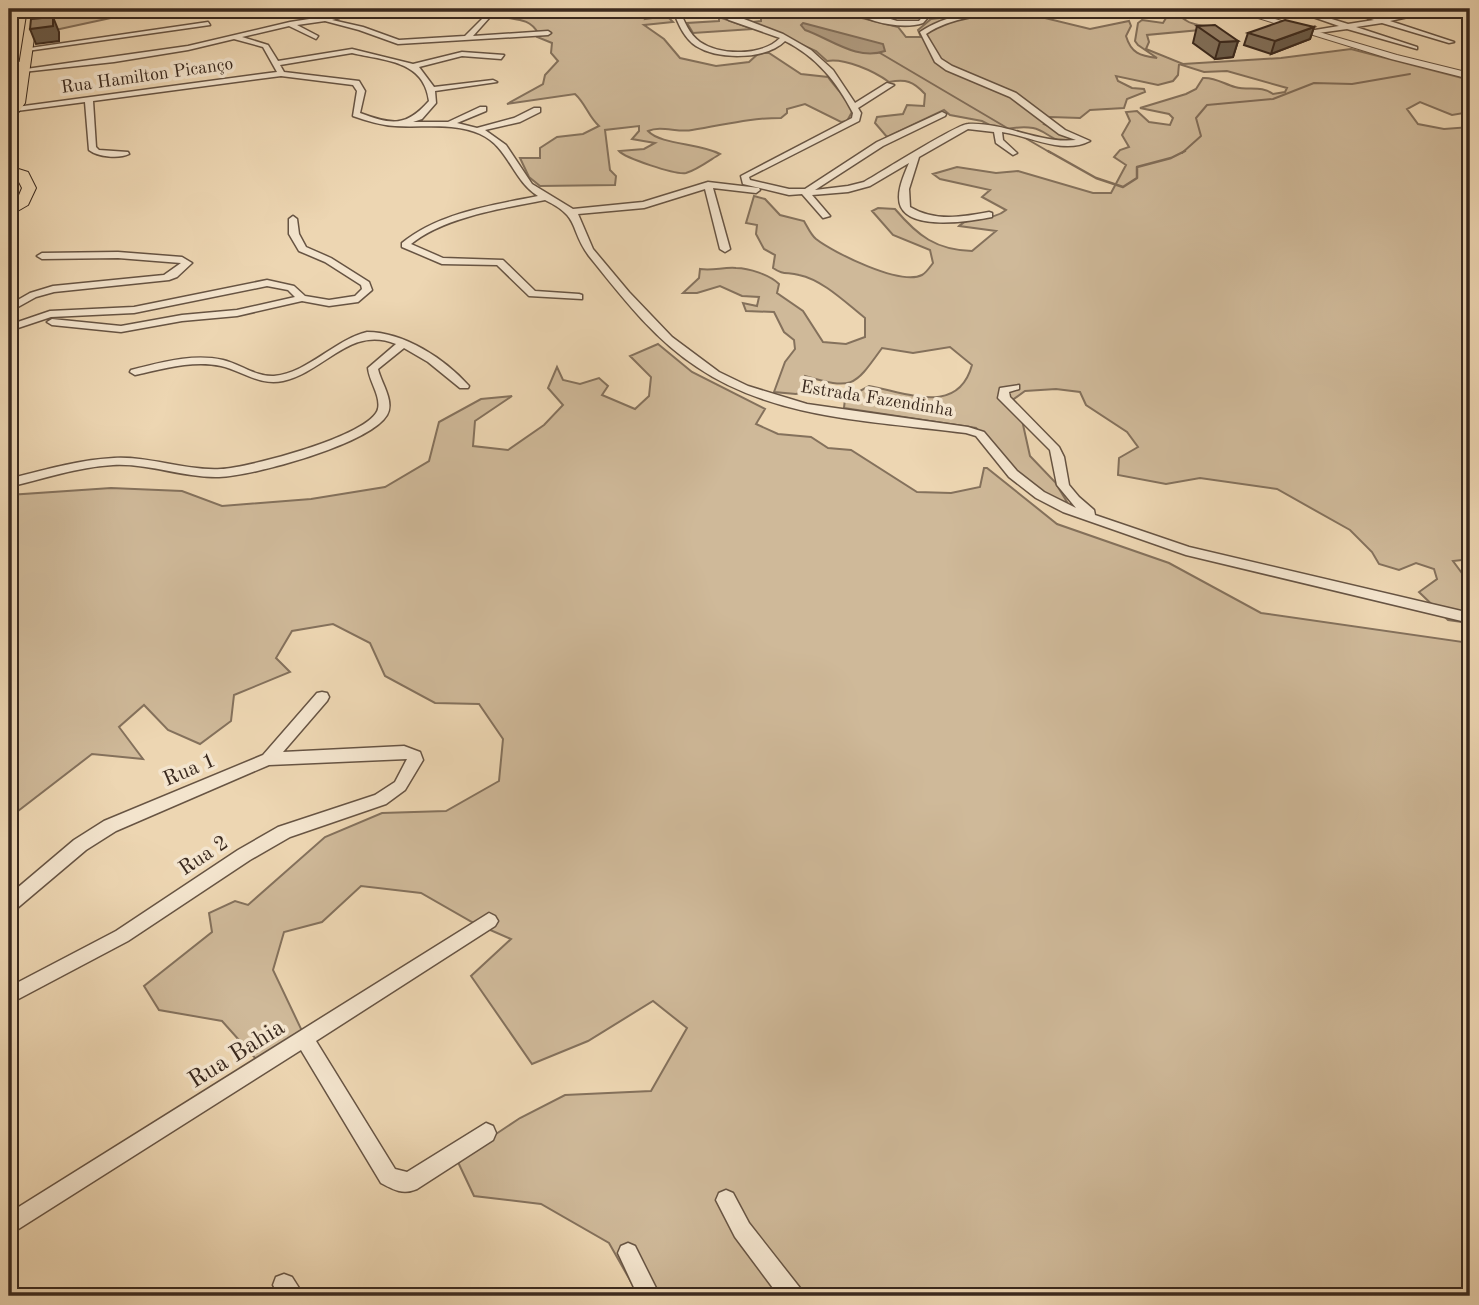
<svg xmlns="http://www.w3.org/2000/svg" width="1479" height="1305" font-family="'Old Standard TT',serif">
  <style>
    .green { fill: #cfb999; stroke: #84715c; stroke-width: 2 }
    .water { fill: #b09b80; stroke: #816d59; stroke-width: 2 }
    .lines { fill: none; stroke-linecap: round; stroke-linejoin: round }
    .stream-far1 { stroke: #816d59; stroke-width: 2 }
    .stream { stroke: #816d59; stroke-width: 2.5 }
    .minor-casing { stroke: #675443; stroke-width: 3 }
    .tertiary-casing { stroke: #675443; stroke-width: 2 }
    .primary-casing { stroke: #3a291e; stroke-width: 2 }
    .minor { fill: #f3e4cd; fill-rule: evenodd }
    .tertiary { fill: #f3e4cd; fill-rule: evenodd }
    .primary { fill: #edd6b2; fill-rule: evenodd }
    .wall { fill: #82715c; stroke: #3a291e; stroke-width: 2 }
    .shaded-wall { fill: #6a5c4b; stroke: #3a291e; stroke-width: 2 }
    .building { fill: #97836b; stroke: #3a291e; stroke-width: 2 }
    .labels { text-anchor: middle; stroke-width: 7; stroke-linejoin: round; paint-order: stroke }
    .far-street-label { font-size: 18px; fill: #3a291e; stroke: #f3e4cd }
    .street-label { font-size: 21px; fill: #3a291e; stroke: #f3e4cd }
    .near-street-label { font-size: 24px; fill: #3a291e; stroke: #f3e4cd }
  </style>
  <rect width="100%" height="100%" fill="#edd6b2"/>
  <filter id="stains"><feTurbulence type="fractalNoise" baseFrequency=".00286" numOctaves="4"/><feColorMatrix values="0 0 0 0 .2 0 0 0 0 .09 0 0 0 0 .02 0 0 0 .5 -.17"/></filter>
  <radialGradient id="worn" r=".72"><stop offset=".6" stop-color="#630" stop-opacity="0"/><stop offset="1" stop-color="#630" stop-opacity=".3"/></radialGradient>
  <g class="green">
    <path d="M60,9H142L143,11L46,32V11Z"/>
    <path d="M511,9H645L647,13L645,19L667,16L673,22L644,25L664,39L680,58L716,66L749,62L759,53H769L801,74L828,77C836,89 849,99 852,112L847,121L841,122L805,104L787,109V113L781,118C746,118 725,125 692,130C678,133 661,125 648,131C661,145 699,143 720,154C710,160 697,170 686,173C675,175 625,158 619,151L644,149L655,143L632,139L639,131V126L605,130L610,170L616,176L615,185L540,186L529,177L520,158H540V148L557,137L583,134L599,126C588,116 586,104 575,94L507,104L543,84L545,75L558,61L551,53L552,43L537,37L538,33C531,21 522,20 509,18L513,15Z"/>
    <path d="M720,9H838L831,10L835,17L850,15L898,27L906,37H921L918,30L931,19L966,15L960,9H1008L1090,29L1129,21L1131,26L1126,36C1131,53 1140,56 1157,58L1138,45L1135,41L1138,23L1142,20L1163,23L1166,18V14C1176,12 1179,16 1187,21C1195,26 1208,26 1217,26L1211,29L1147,35L1149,42L1146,49L1183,64L1281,58L1351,49L1470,80V112L1452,115L1420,102L1407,109L1418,124L1444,129L1470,127V559L1453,561L1470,584V623L1448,620L1419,592L1437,579L1434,569L1416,563L1399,570L1379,564L1372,552L1350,530L1277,489L1200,478L1166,484L1118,475L1119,458L1138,447L1127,432L1086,405L1080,392L1056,389L1025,391L1007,404L1022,420L1030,456L1055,482L1067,502L1052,501L1011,466L976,428L844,408L845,399L869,386C908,393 958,416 972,365L950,347L913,353L882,348C854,387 853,390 805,376L802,387L811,390L796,394L774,392L785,362L795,349L794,340L784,332L774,312L746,311L743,303L757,306L759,297L742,296L720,286L697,293H683L699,278L700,269C713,271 723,267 736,268C749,268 770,275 779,284L777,293L803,311L823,342L846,344L865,337V318C846,303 823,280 799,275C787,272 783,275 773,268L775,255L764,249L756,234L757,225L746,223L754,196L765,199L780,215L804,221C808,228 811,235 816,239C834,253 901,286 922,275C926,273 930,267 933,263L930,250L893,235L872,211L878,208L895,209C918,236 936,250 972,251L996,231L959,226C971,214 992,222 1006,210L982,197L990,190L940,179L933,174L957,167L996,173L1018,171L1093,193H1111L1126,165L1114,157L1120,150L1129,147L1122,135L1130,121L1126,112L1137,111L1149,122L1170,125L1173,118L1169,114L1140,108L1186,94L1196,89L1203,78C1215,77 1224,84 1235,87C1249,91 1261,85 1273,94L1285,92L1287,88L1227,71L1204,72L1179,64L1178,75L1173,81L1158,85L1116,76L1118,81L1132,88L1144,89L1145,92L1127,99L1124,108L1090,110L1080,118L1050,117L1044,124L1074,137C1056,148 1049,131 1033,128C1021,126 1010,128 999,130L982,121L950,115L944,110L887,137L875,123L877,117L903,114L907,105L924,106L925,94C913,81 906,79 889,82C874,71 845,58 827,61L816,51L752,22L761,21V15L745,13L733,16Z"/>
    <path d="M719,17L753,29L693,33L687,23L719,21Z"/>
    <path d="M658,344L692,372L765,409L756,424L778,434L811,437L828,448L851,450L917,492L951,493L980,487L984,468H987L1057,524L1169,563L1261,613L1470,643V1296H639L609,1243L541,1204L474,1196L457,1160L520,1118L565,1095L651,1091L687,1028L653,1001L588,1041L532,1064L471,976L511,939L472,922L421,893L361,886L322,922L284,932L273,970L303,1033L257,1060L222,1021L159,1010L144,986L212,932L209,913L235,901L248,905L325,837L382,813L446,811L499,781L503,739L479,704L435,703L385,676L370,643L333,624L292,631L276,658L290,672L234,695L231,721L200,744L168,730L144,705L119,727L143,759L92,754L9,818V495L111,488L182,491L222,506L311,499L385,487L429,461L439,422L481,399L512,396L475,421L473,446L508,450L544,425L563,405L548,388L557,367L563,380L580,384L599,378L608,386L602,395L635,409L649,396L651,377L630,356Z"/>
  </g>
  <path class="water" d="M803,23L883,44L885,51C857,61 831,39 805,30L801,25Z"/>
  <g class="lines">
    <g class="stream-far1">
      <path d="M9,15L20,13"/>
      <path d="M880,53L1014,132"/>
      <path d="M1020,135L1051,153"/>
      <path d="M1182,153L1201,136L1196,118L1207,105L1273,99L1314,83L1352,84L1410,74"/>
    </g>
    <path class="stream" d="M1048,151L1096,178L1123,187L1137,178V167L1171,158L1185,151"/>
    <g class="minor-casing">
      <g id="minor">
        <path d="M345,9H352L339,18L332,20L363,27L399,40L465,36L484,17L485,9H491L490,17L473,36L548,31L551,33L548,35L398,44L359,30L325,21L297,25L318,36L316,39L289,26L242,37L268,45L278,61L352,49L413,64L462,52L504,55L501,59L462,56L419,67L434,87L493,80L497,82L435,91L436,103L422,119L413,122H448L480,107H486V111L457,123L477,128L514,118L534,108H540V112L520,122L485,130L506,145L532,184L573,209L643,202L708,182L759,188L760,190L756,193L713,188L730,249L725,252L720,249L705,189L644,208L578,214L593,249L629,292L672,337L719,372L748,386L807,404L968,427L984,432L1017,471L1044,492L1076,508L1057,485L1050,450L998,398L1000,388L1019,385V389L1009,392L1010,397L1059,447L1064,457L1069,485L1079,497L1094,510L1095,515L1189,547L1470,613V623L1186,555L1063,512L1036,498L1009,477L976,436L966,433C876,421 775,420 697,367C654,339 621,296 589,256C569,229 581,217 545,200C504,208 444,217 411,244L443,258L503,260L535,291L579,294L582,295V299L529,296L497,265L442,264L402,247V243C438,213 493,205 538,196C512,180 509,147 480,134C454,122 423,128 395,126C380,125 367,121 353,116L357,91L353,85L281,76L93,101L96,147L99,150L128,152L129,154C119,159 98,157 89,150L85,102L9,112V108L277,72L263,47L234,39L188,50L114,62L23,72L19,70L188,46L290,22L335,15ZM352,53C385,61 424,60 429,101C406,127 392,125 360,113L365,91L359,81L284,72L280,65Z"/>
        <path d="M673,9H679C684,21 689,34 700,42C720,56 763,56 780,38L729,20L711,9H718L783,34L811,50L833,70L855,103L887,83L894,85L858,108L861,113L859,121L749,177L750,180L789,189H805L877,142L942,112L946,114L945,116L883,146L815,190L848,186L864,182C880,173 957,124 968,124C1005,122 1039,144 1076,140L1059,134L1010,97L946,70L935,62L920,32C962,3 1032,9 1082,9L1079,11C1032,14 966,7 926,34L941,59L952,66L1016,93L1065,130L1090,141C1063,155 1030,136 1002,132L1003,140L1017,153L1013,155L996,143L994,132L968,129L919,157L909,189L910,207C935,222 962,217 989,212L992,213V217C972,221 913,231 901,207C895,194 904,175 909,163L870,186L848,192L812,195L830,216L823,218L802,194L789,195L743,184L741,176L852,118L853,113C837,82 817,57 785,41C766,60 718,60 696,46C684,38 677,22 673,9Z"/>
        <path d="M850,9H858L897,21H919L926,13L925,9H931L932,13L923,23C902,30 867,22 850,9Z"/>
        <path d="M1290,9H1299L1348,24L1374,20L1353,13L1355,10L1383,18L1424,10L1426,13L1390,21L1454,42L1449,43L1382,23L1356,27L1417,47V49L1347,29L1311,34L1309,31L1339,26Z"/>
        <path d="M208,22L210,25L27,51L23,49Z"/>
        <path d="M24,61L27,65L9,68V64Z"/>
        <path d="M293,216L297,219L299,234L306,247L331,258L369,282L372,290L358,302L329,306L302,301L237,316L182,321L121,332L52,325L47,322L52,319L121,326L182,315L237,310L295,297L288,290L267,286L134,313L51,317L9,331V325L50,311L134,307L267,280L294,286L305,296L329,300L355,296L362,289L361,285L325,262L299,251L289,234V219Z"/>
        <path d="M118,252L182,257L192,263L177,277L169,280L54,292L36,297L9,312V305L30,293L53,286L164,275L181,263L118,258L42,259L37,256L42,253Z"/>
        <path d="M367,332C404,332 445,359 469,386L468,388H460L428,362L404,348L378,369C381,383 395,401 387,415C370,444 253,476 219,477C183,478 149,463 113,465C77,467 43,479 9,487V479C43,470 78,460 114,458C150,456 185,471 221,469C247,468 371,436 378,409C381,396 369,381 368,368L396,344C350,325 326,371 283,381C259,386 243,371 221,366C192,360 163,369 135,375L130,372L131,370C160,363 192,353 223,360C240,364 256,377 274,376C308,373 334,340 367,332Z"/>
        <path d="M322,692L327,693L329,697L327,701L283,752L404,746L420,752L423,760L405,790L386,804L290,837L250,860L128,941L9,1004V987L116,931L238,850L278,827L375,795L395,782L407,759L269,765L116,831L86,850L15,910L9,912V895L74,840L104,821L263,755L317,693Z"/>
        <path d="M489,913L495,916L498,921L495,926L316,1041L395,1169L407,1172L486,1123L493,1126L496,1133L493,1140L417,1189C403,1195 394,1190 381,1183L301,1050L9,1235V1213Z"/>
        <path d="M726,1190L733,1193L749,1223L800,1288L803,1296H779L735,1237L716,1200L719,1193Z"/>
        <path d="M628,1243L635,1246L660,1296H638L618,1253L621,1246Z"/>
        <path d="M284,1274L292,1277L304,1296H279L273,1285L276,1277Z"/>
      </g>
    </g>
    <g class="tertiary-casing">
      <g id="tertiary">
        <path d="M1229,9H1241L1397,55L1470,73V79L1391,59Z"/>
        <path d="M33,12L36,16L9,19V15Z"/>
      </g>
    </g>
    <g class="primary-casing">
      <g id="primary">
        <path d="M28,9H38L25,103L13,120L9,121V108L13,103Z"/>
        <path d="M9,166L28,172L36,188L28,205L9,216V205L17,200L22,188L17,178L9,175Z"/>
      </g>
    </g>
    <use href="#minor" class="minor"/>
    <use href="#tertiary" class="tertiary"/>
    <use href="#primary" class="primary"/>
  </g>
  <g class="wall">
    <path d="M1197,26L1238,41L1233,57L1215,59L1193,43Z"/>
    <path d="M1314,27L1310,39L1271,54L1244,45L1248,33Z"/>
  </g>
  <g class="shaded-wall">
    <path d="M53,17L59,32V41L36,44L30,29Z"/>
    <path d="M1314,27L1310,39L1271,54L1275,41Z"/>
    <path d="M1238,41L1233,57L1215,59L1220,42Z"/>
  </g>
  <g class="building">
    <path d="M53,17V26L30,29L31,19Z"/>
    <path d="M1285,20L1314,27L1275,41L1248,33Z"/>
    <path d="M1215,25L1238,41L1220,42L1197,26Z"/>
  </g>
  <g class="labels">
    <g class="far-street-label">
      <text transform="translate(147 75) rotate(-8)" y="6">Rua Hamilton Picanço</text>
      <text transform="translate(877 398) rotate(9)" y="6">Estrada Fazendinha</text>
    </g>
    <g class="street-label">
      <text transform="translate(189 769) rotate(-23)" y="7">Rua 1</text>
      <text transform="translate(203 855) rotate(-34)" y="7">Rua 2</text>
    </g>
    <g class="near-street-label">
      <text transform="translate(236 1053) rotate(-32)" y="8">Rua Bahia</text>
    </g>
  </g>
  <rect width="1479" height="1305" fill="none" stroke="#edd6b2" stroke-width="35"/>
  <rect x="10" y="10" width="1458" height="1284" fill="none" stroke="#3a291e" stroke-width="3.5"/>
  <rect x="18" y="18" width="1444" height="1270" fill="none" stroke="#3a291e" stroke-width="2"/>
  <rect width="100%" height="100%" filter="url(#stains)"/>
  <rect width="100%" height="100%" fill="url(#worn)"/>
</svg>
